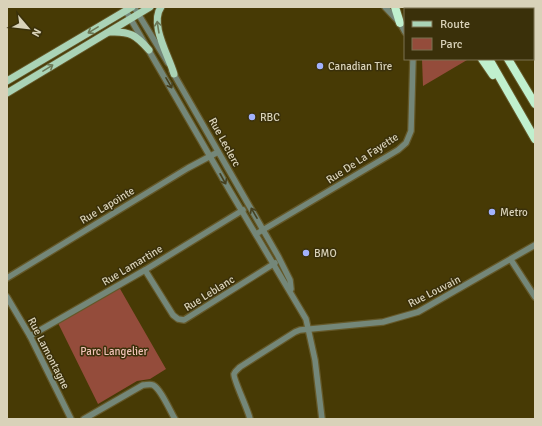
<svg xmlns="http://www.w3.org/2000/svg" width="542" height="426" font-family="Signika,sans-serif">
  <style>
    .green { fill: #944c3b }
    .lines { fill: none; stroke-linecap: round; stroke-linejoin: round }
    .minor-casing { stroke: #645829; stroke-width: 8 }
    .major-casing { stroke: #645829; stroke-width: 9 }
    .highway-casing { stroke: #645829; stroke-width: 10 }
    .minor { stroke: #748779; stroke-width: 5.5 }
    .major { stroke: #aad3b6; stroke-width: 7 }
    .highway { stroke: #c0f0ce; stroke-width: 8 }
    .oneway { stroke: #6c7957 }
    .oneway2 { stroke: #464120 }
    .poi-dot { fill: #a2b2fd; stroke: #3a300a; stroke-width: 1.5 }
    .labels { text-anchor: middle; stroke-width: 3; stroke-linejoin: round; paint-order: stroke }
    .poi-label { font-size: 11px; fill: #d9d2b9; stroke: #3a300a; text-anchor: start }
    .street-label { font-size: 11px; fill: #d9d2b9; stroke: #3a300a }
    .park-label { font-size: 11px; fill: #f0c2b7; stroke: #3a300a }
  </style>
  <rect width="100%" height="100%" fill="#473a05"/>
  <g class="green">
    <path d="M422,59H467V60L423,86Z"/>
    <path d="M119,287L166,369L150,379L137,381L98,404L58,323Z"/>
  </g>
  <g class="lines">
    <g class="minor-casing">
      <g id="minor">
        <path d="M134,7L168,63"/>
        <path d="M385,7L400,23L405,32"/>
        <path d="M126,11L230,191L306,319L315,360L322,419"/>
        <path d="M172,71L278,256L290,280L291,289"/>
        <path d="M256,234L398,150L406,143L411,131L413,59"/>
        <path d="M511,260L535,297"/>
        <path d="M145,270L173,315L178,319L184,320L275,263"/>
        <path d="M7,278L188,168L218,152"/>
        <path d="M7,297L30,336L71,419"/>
        <path d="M30,336L145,270L243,210"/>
        <path d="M84,419L143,385C146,385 150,384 153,385C161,389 170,411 175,419"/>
        <path d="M250,419C248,409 233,379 234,374C235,371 238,369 240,367L295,332L300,330L383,322L418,312L535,245"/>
      </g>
    </g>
    <g class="major-casing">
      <g id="major">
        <path d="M161,7C149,24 169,56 174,74"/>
        <path d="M110,32C130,31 136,35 149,50"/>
        <path d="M7,81L132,7"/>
        <path d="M7,93L150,7"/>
      </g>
    </g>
    <g class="highway-casing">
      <g id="highway">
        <path d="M395,7L400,23"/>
        <path d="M446,7L447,9"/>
        <path d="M462,7L463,9"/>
        <path d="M477,7L478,9"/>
        <path d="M510,7L511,9"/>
        <path d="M528,7L529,9"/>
        <path d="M533,14L535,17"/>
        <path d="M533,45L535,48"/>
        <path d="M482,59L493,75"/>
        <path d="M489,59L535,139"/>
        <path d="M508,59L535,104"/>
      </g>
    </g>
    <use href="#minor" class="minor"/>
    <use href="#major" class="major"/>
    <use href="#highway" class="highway"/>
  </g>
  <defs><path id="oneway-shaft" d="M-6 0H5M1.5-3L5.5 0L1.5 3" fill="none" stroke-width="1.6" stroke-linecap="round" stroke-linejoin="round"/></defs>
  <g class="oneway">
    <use href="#oneway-shaft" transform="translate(158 27) rotate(-99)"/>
    <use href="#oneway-shaft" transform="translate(93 30) rotate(149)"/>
    <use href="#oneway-shaft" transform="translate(48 68) rotate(-32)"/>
  </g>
  <g class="oneway2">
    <use href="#oneway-shaft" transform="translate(169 83) rotate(60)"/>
    <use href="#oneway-shaft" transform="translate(223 179) rotate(61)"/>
    <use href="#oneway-shaft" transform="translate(254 213) rotate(-120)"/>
  </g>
  <g class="poi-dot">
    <circle cx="320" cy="66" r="4"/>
    <circle cx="252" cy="117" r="4"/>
    <circle cx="492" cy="212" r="4"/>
    <circle cx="306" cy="253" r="4"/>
  </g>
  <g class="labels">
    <g class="poi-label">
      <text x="328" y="70">Canadian Tire</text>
      <text x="260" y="121">RBC</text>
      <text x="500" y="216">Metro</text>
      <text x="314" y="257">BMO</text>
    </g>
    <g class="street-label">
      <text transform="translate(225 142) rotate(61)" y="4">Rue Leclerc</text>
      <text transform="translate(362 158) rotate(-33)" y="4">Rue De La Fayette</text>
      <text transform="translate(107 205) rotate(-31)" y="4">Rue Lapointe</text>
      <text transform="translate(132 265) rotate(-31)" y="4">Rue Lamartine</text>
      <text transform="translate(434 291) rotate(-27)" y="4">Rue Louvain</text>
      <text transform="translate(209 293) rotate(-32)" y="4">Rue Leblanc</text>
      <text transform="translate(49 353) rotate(63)" y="4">Rue Lamontagne</text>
    </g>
    <g class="park-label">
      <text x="114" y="355">Parc Langelier</text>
    </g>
  </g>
  <rect width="542" height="426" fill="none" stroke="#d9d2b9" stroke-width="16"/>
  <rect x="404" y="8" width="130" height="52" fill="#3a300a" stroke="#7a7150"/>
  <rect x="412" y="21" width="20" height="6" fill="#aad3b6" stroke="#7a7150"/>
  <text x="440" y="28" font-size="12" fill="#d9d2b9">Route</text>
  <rect x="412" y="38" width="20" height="12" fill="#944c3b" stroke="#7a7150"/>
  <text x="440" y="48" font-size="12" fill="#d9d2b9">Parc</text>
  <g transform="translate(28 28) rotate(118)" stroke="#3a300a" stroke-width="3" paint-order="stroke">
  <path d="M0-3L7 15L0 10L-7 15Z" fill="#d9d2b9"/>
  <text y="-6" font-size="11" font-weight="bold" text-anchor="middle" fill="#d9d2b9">N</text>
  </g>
</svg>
